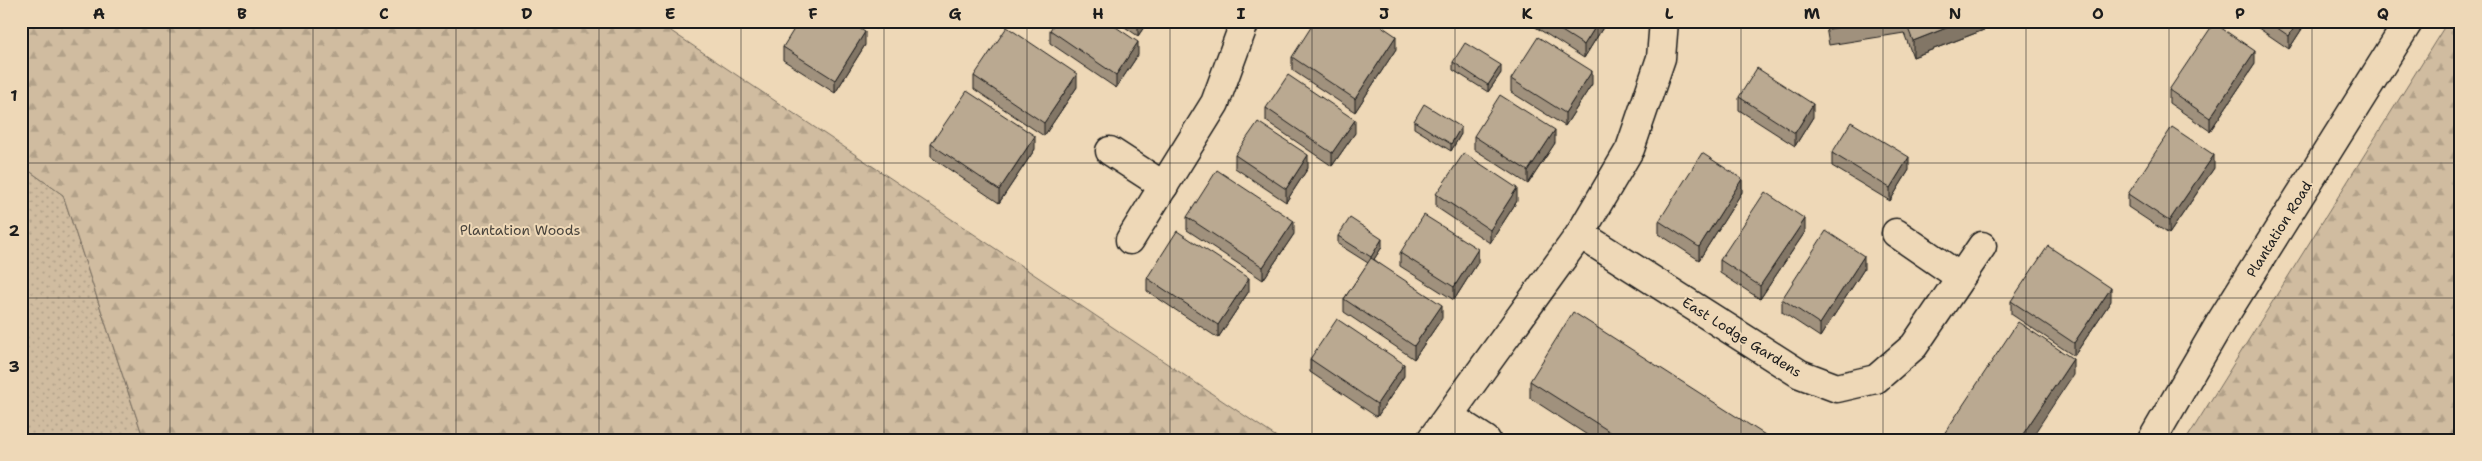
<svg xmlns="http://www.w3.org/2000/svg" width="2482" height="461" font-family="'Shantell Sans',sans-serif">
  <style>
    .grass { fill: url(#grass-dots); stroke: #766c5e }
    .forest { fill: url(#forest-firs); stroke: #766c5e }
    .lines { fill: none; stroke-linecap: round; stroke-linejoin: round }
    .minor-casing { stroke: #1c1c1c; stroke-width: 31 }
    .minor { stroke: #eed8b7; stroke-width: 28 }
    .wall { fill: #a0917d; stroke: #1c1c1c }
    .shaded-wall { fill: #827666; stroke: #1c1c1c }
    .building { fill: #baa991; stroke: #1c1c1c }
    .grid { fill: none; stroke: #1c1c1c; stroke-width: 1; stroke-opacity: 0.55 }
    .labels { text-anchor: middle; stroke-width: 4; stroke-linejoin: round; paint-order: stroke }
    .street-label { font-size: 14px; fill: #1c1c1c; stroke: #eed8b7 }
    .park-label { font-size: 14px; fill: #49443d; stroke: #eed8b7 }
    .neatline { fill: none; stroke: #1c1c1c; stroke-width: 2 }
    .grid-label { font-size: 16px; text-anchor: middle; font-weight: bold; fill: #1c1c1c }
  </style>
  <defs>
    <pattern id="grass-dots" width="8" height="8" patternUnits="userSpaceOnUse" patternTransform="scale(1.25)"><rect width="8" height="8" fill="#d0bca0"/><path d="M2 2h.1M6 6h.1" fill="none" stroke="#b2a189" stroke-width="1.8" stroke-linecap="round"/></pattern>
    <pattern id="forest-firs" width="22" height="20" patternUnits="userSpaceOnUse" patternTransform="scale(1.25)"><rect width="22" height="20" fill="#d0bca0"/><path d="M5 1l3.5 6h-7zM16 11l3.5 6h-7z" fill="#b2a189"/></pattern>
  </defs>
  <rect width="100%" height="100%" fill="#eed8b7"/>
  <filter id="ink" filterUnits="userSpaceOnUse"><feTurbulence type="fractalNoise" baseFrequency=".02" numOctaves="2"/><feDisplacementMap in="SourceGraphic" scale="10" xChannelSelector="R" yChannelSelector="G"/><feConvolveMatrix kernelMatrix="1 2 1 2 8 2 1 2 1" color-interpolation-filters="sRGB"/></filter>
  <g filter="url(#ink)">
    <path class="grass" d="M21,165L63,195L144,440H21Z"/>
    <g class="forest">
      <path d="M21,21H656L1281,440H144L63,195L21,165Z"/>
      <path d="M2448,21H2461V413L2449,440H2186Z"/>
    </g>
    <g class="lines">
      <g class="minor-casing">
        <g id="minor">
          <path d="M1110,151L1164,186"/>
          <path d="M1896,233L1960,277"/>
          <path d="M1580,234L1800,374L1837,388L1876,379L1914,346L1982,246"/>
          <path d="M1130,240L1215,103L1245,21"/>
          <path d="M1449,416L1486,440"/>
          <path d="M1431,440L1580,234L1630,149L1661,58L1664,21"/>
          <path d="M2152,440L2220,323L2409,21"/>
        </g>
      </g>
      <use href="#minor" class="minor"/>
    </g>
    <g class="wall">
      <path d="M863,21H881L876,29Z"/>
      <path d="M1116,21H1148L1138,36Z"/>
      <path d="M1526,21H1607L1584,58Z"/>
      <path d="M1825,21H2002V23L1913,57L1904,33L1829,45Z"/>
      <path d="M2248,21H2307L2289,49Z"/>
      <path d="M1050,30L1138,55L1116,88L1050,43Z"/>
      <path d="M865,45L835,93L783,60V47Z"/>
      <path d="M1396,49L1355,112L1292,70V57Z"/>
      <path d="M1453,62L1501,73L1488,92L1453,70Z"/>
      <path d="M2255,64L2210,131L2169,103V90Z"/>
      <path d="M974,76L1077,87L1044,136L974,89Z"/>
      <path d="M1511,79L1592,84L1565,126L1511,92Z"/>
      <path d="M1739,97L1813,117L1795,146L1739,110Z"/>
      <path d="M1266,108L1355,133L1332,166L1266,121Z"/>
      <path d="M1414,121L1461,134L1451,151L1414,128Z"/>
      <path d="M1474,136L1555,143L1528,184L1474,149Z"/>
      <path d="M931,144L1035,149L999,203L931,157Z"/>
      <path d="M1832,153L1909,170L1890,201L1832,166Z"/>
      <path d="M1235,155L1308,168L1286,202L1235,168Z"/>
      <path d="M2214,168L2169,234L2128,207V194Z"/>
      <path d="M1742,192L1699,260L1659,234V221Z"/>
      <path d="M1436,194L1517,201L1490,243L1436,207Z"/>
      <path d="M1187,217L1294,234L1263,280L1187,230Z"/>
      <path d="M1805,232L1760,299L1720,273V260Z"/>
      <path d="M1338,236L1382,247L1374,259L1442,318L1414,359L1344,312V299L1368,263L1338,244Z"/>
      <path d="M1400,253L1478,262L1454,300L1400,266Z"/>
      <path d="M1864,269L1820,337L1782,312V299Z"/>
      <path d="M1147,278L1249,291L1218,338L1147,291Z"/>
      <path d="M2011,301H2111L2074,356L2011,314Z"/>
      <path d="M1310,359L1404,376L1377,417L1310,372Z"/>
      <path d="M1530,381L1773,440H1595L1530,398Z"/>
    </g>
    <g class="shaded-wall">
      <path d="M876,21H881L876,29Z"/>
      <path d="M1139,21H1148L1138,36V23Z"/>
      <path d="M1599,21H1607L1584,58V45Z"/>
      <path d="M1964,21H2002V23L1913,57V41Z"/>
      <path d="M2298,21H2307L2289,49V36Z"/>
      <path d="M865,32V45L835,93V80Z"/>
      <path d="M1396,36V49L1355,112V99Z"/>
      <path d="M1138,42V55L1116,88V75Z"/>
      <path d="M2255,51V64L2210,131V118Z"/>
      <path d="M1501,65V73L1488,92V85Z"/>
      <path d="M1592,71V84L1565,126V113Z"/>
      <path d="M1077,74V87L1044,136V123Z"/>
      <path d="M1813,104V117L1795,146V133Z"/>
      <path d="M1355,120V133L1332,166V153Z"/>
      <path d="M1461,127V134L1451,151V144Z"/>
      <path d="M1555,130V143L1528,184V171Z"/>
      <path d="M1035,136V149L999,203V190Z"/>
      <path d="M1308,155V168L1286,202V189Z"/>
      <path d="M2214,155V168L2169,234V221Z"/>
      <path d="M1909,157V170L1890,201V188Z"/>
      <path d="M1742,179V192L1699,260V247Z"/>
      <path d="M1517,188V201L1490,243V230Z"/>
      <path d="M1805,219V232L1760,299V286Z"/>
      <path d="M1294,221V234L1263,280V267Z"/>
      <path d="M1382,239V247L1371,264V257Z"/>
      <path d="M1478,249V262L1454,300V287Z"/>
      <path d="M1864,256V269L1820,337V324Z"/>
      <path d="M1249,278V291L1218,338V325Z"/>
      <path d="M2111,288V301L2074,356V343Z"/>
      <path d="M1442,305V318L1414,359V346Z"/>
      <path d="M2073,359V375L2030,440H2019Z"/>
      <path d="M1404,364V376L1377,417V404Z"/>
    </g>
    <g class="building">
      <path d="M799,21H848L865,32L835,80L783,47Z"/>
      <path d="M1056,21H1107L1138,42L1116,75L1050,30Z"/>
      <path d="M1315,21H1374L1396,36L1355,99L1292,57Z"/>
      <path d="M1546,21H1599L1584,45Z"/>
      <path d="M1828,21H1877L1829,29Z"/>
      <path d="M1905,21H1964L1913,41Z"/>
      <path d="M2267,21H2298L2289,36Z"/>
      <path d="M2214,23L2255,51L2210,118L2169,90Z"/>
      <path d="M1007,27L1077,74L1044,123L974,76Z"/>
      <path d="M1538,37L1592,71L1565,113L1511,79Z"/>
      <path d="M1465,43L1501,65L1488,85L1453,62Z"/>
      <path d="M1757,68L1813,104L1795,133L1739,97Z"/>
      <path d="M1288,75L1355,120L1332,153L1266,108Z"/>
      <path d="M967,91L1035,136L999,190L931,144Z"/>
      <path d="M1500,95L1555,130L1528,171L1474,136Z"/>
      <path d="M1424,104L1461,127L1451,144L1414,121Z"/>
      <path d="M1258,122L1308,155L1286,189L1235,155Z"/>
      <path d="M1851,122L1909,157L1890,188L1832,153Z"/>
      <path d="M2172,127L2214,155L2169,221L2128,194Z"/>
      <path d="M1464,153L1517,188L1490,230L1436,194Z"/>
      <path d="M1702,153L1742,179L1699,247L1659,221Z"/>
      <path d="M1217,170L1294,221L1263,267L1187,217Z"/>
      <path d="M1765,192L1805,219L1760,286L1720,260Z"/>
      <path d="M1424,215L1478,249L1454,287L1400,253Z"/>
      <path d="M1350,218L1382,239L1371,257L1338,236Z"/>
      <path d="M1177,231L1249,278L1218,325L1147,278Z"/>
      <path d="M1826,231L1864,256L1820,324L1782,299Z"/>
      <path d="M2048,246L2111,288L2074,343L2011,301Z"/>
      <path d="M1371,258L1442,305L1414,346L1344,299Z"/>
      <path d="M1573,312L1773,440H1623L1530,381Z"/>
      <path d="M1337,319L1404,364L1377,404L1310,359Z"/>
      <path d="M2018,322L2073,359L2019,440H1940Z"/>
    </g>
  </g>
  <path class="grid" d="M170,21V440M313,21V440M456,21V440M599,21V440M741,21V440M884,21V440M1027,21V440M1170,21V440M1312,21V440M1455,21V440M1598,21V440M1741,21V440M1883,21V440M2026,21V440M2169,21V440M2312,21V440M21,163H2461M21,298H2461"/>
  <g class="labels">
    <g class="street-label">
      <text transform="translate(2279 229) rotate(-58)" y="5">Plantation Road</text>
      <text transform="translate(1742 337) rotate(32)" y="5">East Lodge Gardens</text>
    </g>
    <g class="park-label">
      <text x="520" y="235">Plantation Woods</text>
    </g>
  </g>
  <rect width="2482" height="461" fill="none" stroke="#eed8b7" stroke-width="55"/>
  <rect x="28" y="28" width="2426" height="406" class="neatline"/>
  <g class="grid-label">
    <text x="99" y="19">A</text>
    <text x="242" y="19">B</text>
    <text x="384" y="19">C</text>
    <text x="527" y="19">D</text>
    <text x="670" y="19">E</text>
    <text x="813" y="19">F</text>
    <text x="955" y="19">G</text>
    <text x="1098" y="19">H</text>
    <text x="1241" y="19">I</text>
    <text x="1384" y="19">J</text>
    <text x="1527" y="19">K</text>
    <text x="1669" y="19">L</text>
    <text x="1812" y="19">M</text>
    <text x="1955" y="19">N</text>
    <text x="2098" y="19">O</text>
    <text x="2240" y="19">P</text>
    <text x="2383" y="19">Q</text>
    <text x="14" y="101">1</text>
    <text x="14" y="236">2</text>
    <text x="14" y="372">3</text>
  </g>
</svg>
